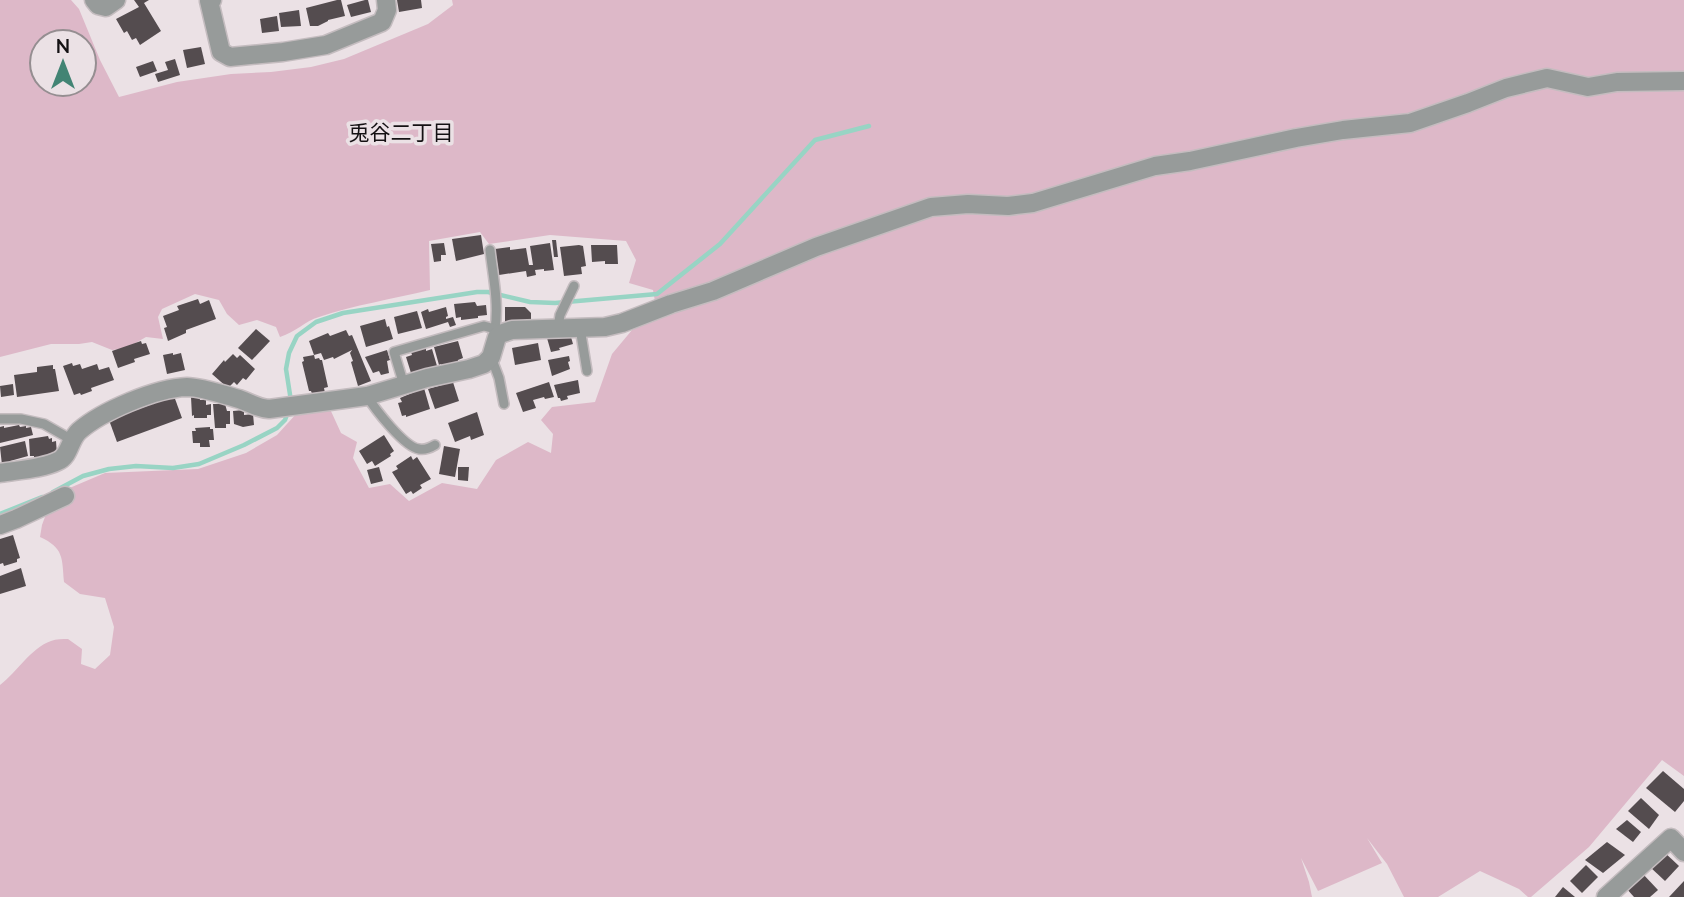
<svg xmlns="http://www.w3.org/2000/svg" width="1684" height="897" font-family="Mulish,'Noto Sans JP',sans-serif">
  <style>
    .green { fill: #ddb8c8; fill-rule: evenodd }
    .lines { fill: none; stroke-linecap: round; stroke-linejoin: round }
    .stream { stroke: #98d4c4; stroke-width: 4.5 }
    .building { fill: #544c4f }
    .service-casing { stroke: #c4bcbf; stroke-width: 12 }
    .minor-casing { stroke: #c4bcbf; stroke-width: 21 }
    .service { stroke: #979b9a; stroke-width: 9 }
    .minor { stroke: #979b9a; stroke-width: 18 }
    .labels { text-anchor: middle; stroke-width: 7; stroke-linejoin: round; paint-order: stroke }
    .neighbourhood-label { font-size: 21px; fill: #141113; stroke: #ebe1e5 }
  </style>
  <rect width="100%" height="100%" fill="#ebe1e5"/>
  <path class="green" d="M0,0H71L79,9L100,60L119,97L177,82L231,74L271,72L311,67L344,59L428,24L453,5L452,0H1684V776L1662,760L1589,847L1531,897H1528L1519,889L1480,871L1438,897H1404L1387,864L1367,838L1382,863L1318,891L1301,858L1309,882L1312,897H0V685C17,672 31,648 51,641C56,639 63,639 68,639L82,649L81,664L95,669L110,655L114,627L105,598L80,594L64,582C62,558 64,548 40,537L42,525L53,495L105,473L198,469L246,453L277,435L297,413L330,409L341,433L357,442L353,458L369,488L390,484L409,501L442,483L477,489L496,460L528,442L551,453L553,434L541,420L552,407L595,402L612,354L632,330L658,319L653,290L629,283L636,260L626,241L550,235L489,244L480,232L429,241L430,290C393,299 354,305 319,317C305,321 296,332 280,337L276,327L257,320L239,325L227,314L219,300L195,294L162,309L158,317L163,339L146,337L127,348L112,350L92,342L79,344H51L0,357ZM42,42H84V84H42Z"/>
  <g class="lines">
    <g class="stream">
      <path d="M291,401L286,369L289,353L297,336L316,322L343,313L477,292H488L530,302L555,303L657,294L720,244L815,140L869,126"/>
      <path d="M53,492L83,476L109,469L136,466L173,468L199,464L244,445L277,428L285,420L288,412"/>
      <path d="M0,514L42,497"/>
    </g>
  </g>
  <g class="building">
    <path d="M134,0H149L144,3L161,31L140,45L136,38L132,40L127,31L124,33L116,19L139,7Z"/>
    <path d="M337,0H341L345,16L328,20V21L318,26H310L306,8Z"/>
    <path d="M365,0H368L371,12L351,17L347,5Z"/>
    <path d="M397,0H421L422,8L399,12Z"/>
    <path d="M299,10L301,26L281,27L279,13Z"/>
    <path d="M277,16L279,31L262,33L260,19Z"/>
    <path d="M201,47L205,64L187,68L183,50Z"/>
    <path d="M175,59L180,75L158,82L155,74L168,70L165,62Z"/>
    <path d="M153,61L157,71L140,77L136,67Z"/>
    <path d="M481,235L484,254L456,261L452,239Z"/>
    <path d="M552,240H556L558,257H554Z"/>
    <path d="M444,243L446,255H441V261L434,262L431,244Z"/>
    <path d="M550,243L554,270L544,271V269L535,270L536,275L527,277L526,271L499,275L495,249L510,247V250L526,248L529,265H533L530,246Z"/>
    <path d="M579,245L583,246L586,266L581,267L582,274L564,276L560,247Z"/>
    <path d="M591,245H617L618,264H605V261L592,262Z"/>
    <path d="M198,299L200,304L209,300L216,319L186,330V333L168,341L164,328L167,327L163,316L179,310L177,306Z"/>
    <path d="M475,302L477,306L486,305L487,315L478,316V318L461,320V317L456,318L454,304Z"/>
    <path d="M446,307L448,316L446,317V319L453,317L456,325L450,327L448,322L426,329L421,312L428,309L429,312Z"/>
    <path d="M505,307H525L531,313V323H505Z"/>
    <path d="M417,311L422,328L398,334L394,317Z"/>
    <path d="M385,319L387,327L389,326L393,339L366,347L360,326Z"/>
    <path d="M256,329L270,341L252,360L238,348Z"/>
    <path d="M346,330L349,336L352,335L371,381L358,386L351,362L353,361L350,353L352,350L334,359L333,357L324,360L321,353L314,355L309,341L328,333L330,336Z"/>
    <path d="M568,335L569,338L571,337L573,344L559,348L560,350L551,352L547,338L556,336L557,338Z"/>
    <path d="M141,341L142,344L146,343L150,354L134,359L135,362L118,368L112,351Z"/>
    <path d="M458,341L463,358L458,360V362L442,366L441,364L439,365L434,347Z"/>
    <path d="M538,343L541,360L515,365L512,348Z"/>
    <path d="M426,348V351L432,349L437,366L411,373L406,357L412,355L411,352Z"/>
    <path d="M387,350L390,360L387,361L389,373L381,375L379,371L373,373L365,357Z"/>
    <path d="M173,353V355L181,353L185,370L167,374L163,355Z"/>
    <path d="M233,354L237,358L240,355L255,369L246,380L243,378L237,385L234,382L228,388L212,374L224,360L225,362Z"/>
    <path d="M314,355L315,359L319,358L320,360H322L328,387L324,388L325,393L313,396L311,391H309L302,362L304,361L303,357Z"/>
    <path d="M569,356L570,361L568,362L570,369L552,376L548,360Z"/>
    <path d="M72,363L73,366L80,364L82,369L97,364L99,370L109,367L114,380L91,388L92,391L81,395L80,393L74,395L63,366Z"/>
    <path d="M53,365V369H55L59,391L17,397L14,375L37,372V367Z"/>
    <path d="M452,379L459,401L435,409L428,389L442,385L441,382Z"/>
    <path d="M578,380L580,393L567,396L568,399L561,401L560,398H558L554,385Z"/>
    <path d="M549,382L554,397L545,399L544,397L533,400L536,408L523,412L516,393Z"/>
    <path d="M13,384L14,395L1,397L0,386Z"/>
    <path d="M424,388L430,409L406,417V415L402,416L398,403L402,402L400,398Z"/>
    <path d="M174,396L182,418L117,442L109,420Z"/>
    <path d="M191,397H200V400H206V405L211,404V415H207V418H194V415L192,416Z"/>
    <path d="M213,404H225L227,411H230V424H226V428H215Z"/>
    <path d="M244,410V415L253,414L254,425L243,427L234,424L233,411Z"/>
    <path d="M477,412L484,435L471,440L470,436L455,442L448,423Z"/>
    <path d="M19,425L20,427L26,426V428L31,427L33,435L0,443V427L4,426V428Z"/>
    <path d="M210,427V429H213L214,440H209L210,447H200V443H193L192,431H196L195,428Z"/>
    <path d="M384,435L394,451L390,454L391,456L375,466L372,461L367,464L359,451Z"/>
    <path d="M48,436L49,439L52,438V442L56,441L57,455L34,458V456H30L29,439Z"/>
    <path d="M25,441L28,456L10,461L11,463L2,465L0,447Z"/>
    <path d="M444,446L460,449L455,477L439,474Z"/>
    <path d="M411,456L413,460L417,457L431,479L420,485L422,488L413,494L411,491L406,494L392,472L398,469L396,466Z"/>
    <path d="M379,467L383,481L371,484L367,470Z"/>
    <path d="M458,467H469L468,481L458,480Z"/>
    <path d="M13,535L20,558L17,559V562L4,566L3,563L0,564V539Z"/>
    <path d="M21,568L26,586L0,594V576Z"/>
    <path d="M1663,771L1684,789V801L1675,812L1646,788Z"/>
    <path d="M1641,798L1659,815L1649,829L1628,811Z"/>
    <path d="M1627,820L1641,832L1633,842L1616,829Z"/>
    <path d="M1607,842L1625,855L1603,873L1585,860Z"/>
    <path d="M1663,851L1679,866L1665,881L1649,866Z"/>
    <path d="M1586,865L1598,877L1582,893L1570,881Z"/>
    <path d="M1642,873L1658,890L1650,897H1634L1626,888Z"/>
    <path d="M1684,881V897H1669Z"/>
    <path d="M1563,887L1575,897H1555Z"/>
  </g>
  <g class="lines">
    <g class="service-casing">
      <g id="service">
        <path d="M490,250C493,276 499,303 495,329"/>
        <path d="M558,328L560,315L574,286"/>
        <path d="M580,328L587,371"/>
        <path d="M491,357L499,378L504,404"/>
        <path d="M404,385L394,352L484,326L495,329L500,334"/>
        <path d="M367,396C375,409 404,447 419,449C424,450 430,448 435,445"/>
        <path d="M0,419H21L44,424L72,440"/>
      </g>
    </g>
    <g class="minor-casing">
      <g id="minor">
        <path d="M94,0L98,5L106,7L116,0"/>
        <path d="M212,0L209,1L221,52L230,57L283,52L326,45L382,22L387,10L386,0"/>
        <path d="M0,473C17,470 42,469 58,461C70,456 69,440 79,431C102,411 156,388 187,387C201,387 225,395 239,399C251,403 256,408 269,409L367,396L427,378L469,369L484,364L491,357L497,337L500,334L512,330L605,327L622,323L671,304L713,291L816,247L931,207L968,204L1008,206L1033,203L1155,166L1190,161L1296,138L1343,130L1410,123L1468,103L1506,88L1547,78L1588,87L1617,82L1684,81"/>
        <path d="M0,525L16,519L65,496"/>
        <path d="M1606,897L1671,838L1684,852"/>
      </g>
    </g>
    <use href="#service" class="service"/>
    <use href="#minor" class="minor"/>
  </g>
  <g class="labels">
    <g class="neighbourhood-label">
      <text x="401" y="140">兎谷二丁目</text>
    </g>
  </g>
  <g transform="translate(63 63)"><circle r="33" fill="#ebe1e5" stroke="#958e91" stroke-width="2"/>
  <path d="M0-5L12 26L0 18L-12 26Z" fill="#428474"/>
  <text y="-10" font-size="19" font-weight="bold" text-anchor="middle" fill="#141113">N</text>
  </g>
</svg>
